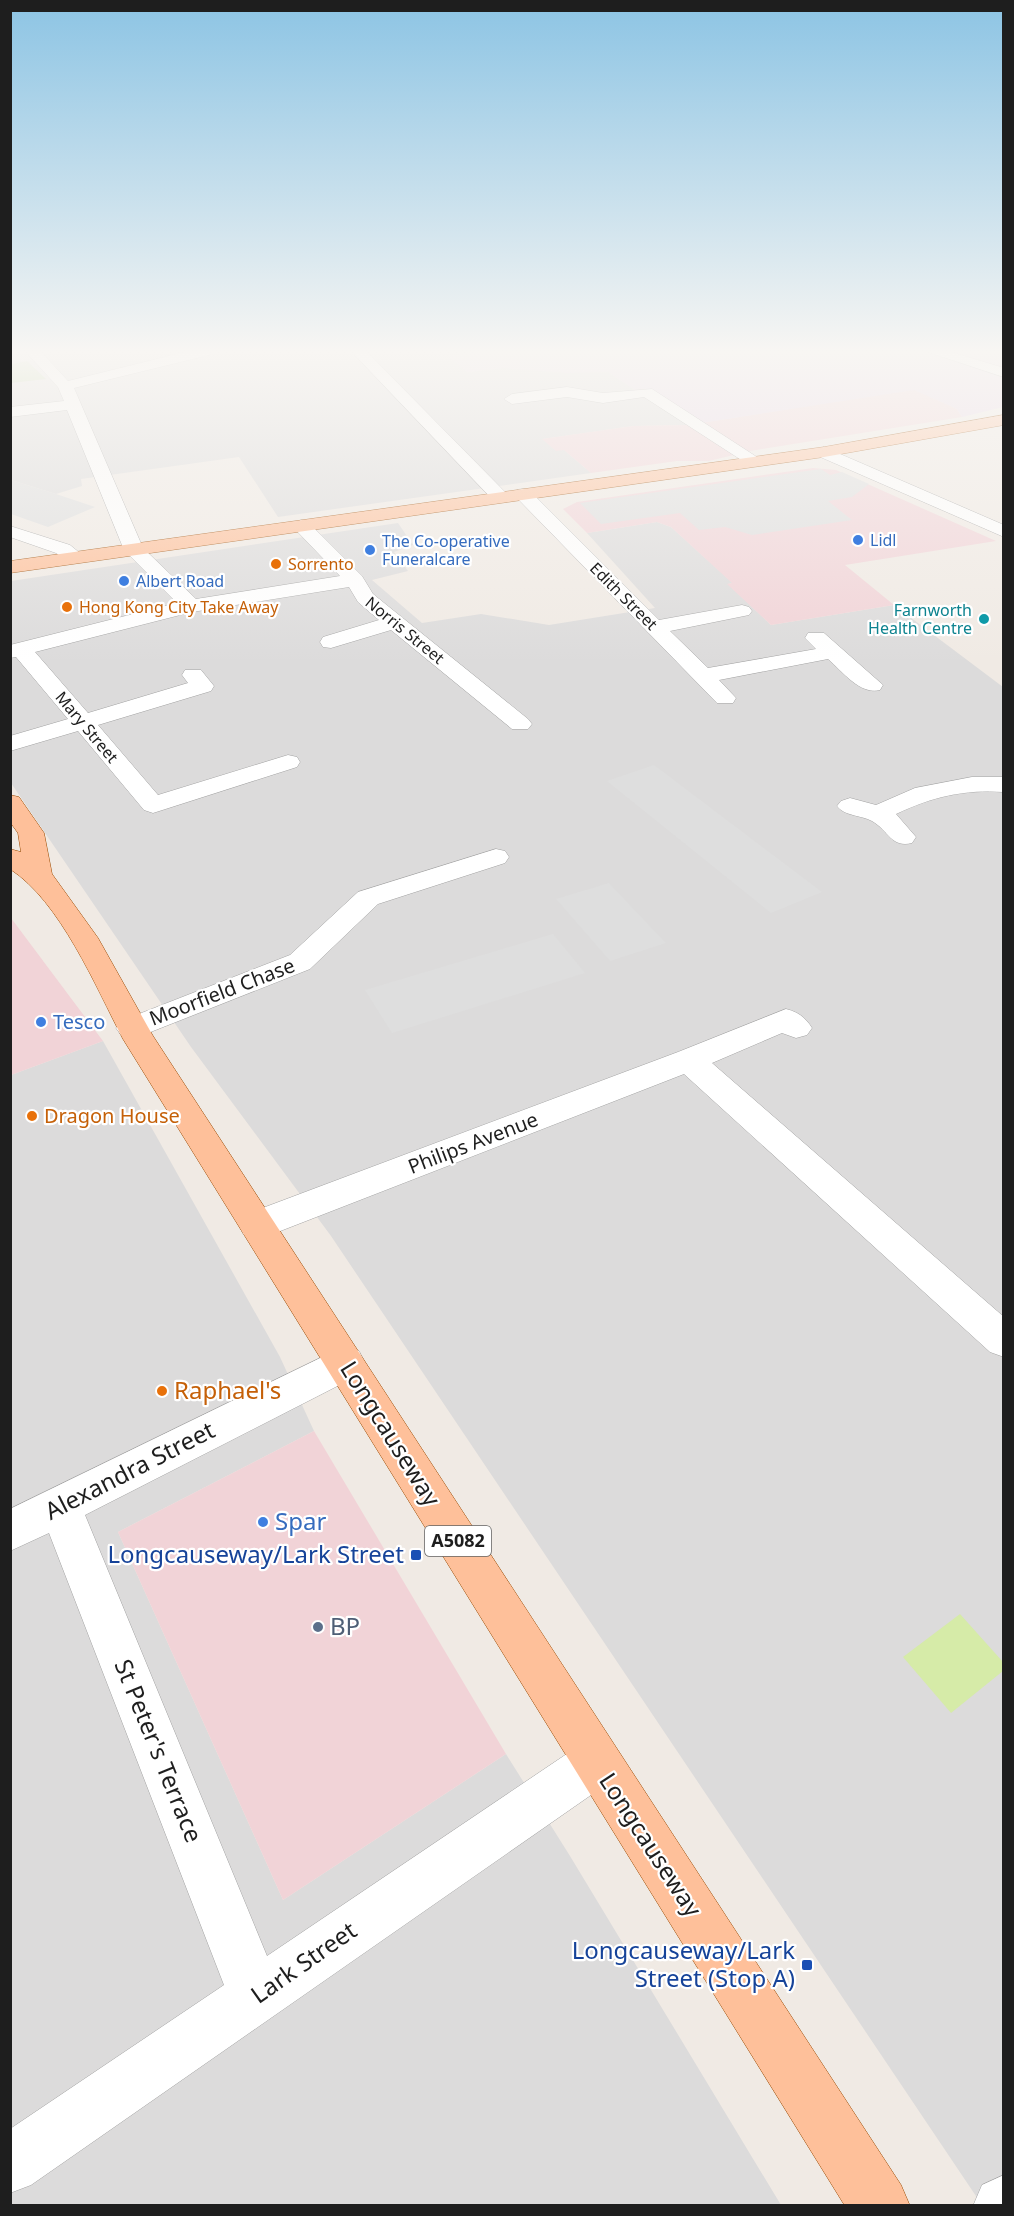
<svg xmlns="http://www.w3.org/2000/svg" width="1014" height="2216" font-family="'Noto Sans',sans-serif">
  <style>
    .residential { fill: #dcdbdb }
    .commercial { fill: #f1d3d7 }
    .industrial { fill: #e9d6e9 }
    .grass { fill: #d6eba8 }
    .forest { fill: #b3d097 }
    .parking { fill: #dedede }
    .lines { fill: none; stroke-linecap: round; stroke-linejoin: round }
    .minor-casing { stroke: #a2a2a2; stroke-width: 1 }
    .primary-casing { stroke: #994900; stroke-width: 1 }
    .minor { fill: #fff; fill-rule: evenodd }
    .primary { fill: #fec09a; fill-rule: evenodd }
    .shop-dot { fill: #3f7fe0; stroke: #fff; stroke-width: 2 }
    .food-dot { fill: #e8710a; stroke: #fff; stroke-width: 2 }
    .culture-dot { fill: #0f9aa8; stroke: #fff; stroke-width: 2 }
    .transit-dot { fill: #1a4fb4; stroke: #fff; stroke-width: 2 }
    .service-dot { fill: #5c6f8a; stroke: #fff; stroke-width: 2 }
    .labels { text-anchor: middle; stroke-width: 4.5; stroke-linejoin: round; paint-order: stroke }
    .far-shop-label { font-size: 16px; fill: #366cbe; stroke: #fff; text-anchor: start }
    .far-food-label { font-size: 16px; fill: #c56008; stroke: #fff; text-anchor: start }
    .far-street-label { font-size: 16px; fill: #1e1e1e; stroke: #fff }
    .far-culture-label { font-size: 16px; fill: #0d838f; stroke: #fff; text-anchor: end }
    .shield { fill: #fff; stroke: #626262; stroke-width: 1.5 }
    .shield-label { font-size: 18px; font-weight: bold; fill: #1e1e1e }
    .street-label { font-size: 20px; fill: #1e1e1e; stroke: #fff }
    .shop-label { font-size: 20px; fill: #366cbe; stroke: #fff; text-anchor: start }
    .food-label { font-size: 20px; fill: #c56008; stroke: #fff; text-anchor: start }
    .near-food-label { font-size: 24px; fill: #c56008; stroke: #fff; text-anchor: start }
    .near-street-label { font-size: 24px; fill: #1e1e1e; stroke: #fff }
    .near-shop-label { font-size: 24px; fill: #366cbe; stroke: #fff; text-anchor: start }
    .near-transit-label { font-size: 24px; fill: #164399; stroke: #fff; text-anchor: end }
    .near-service-label { font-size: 24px; fill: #4e5e75; stroke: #fff; text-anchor: start }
  </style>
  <rect width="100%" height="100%" fill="#f0eae4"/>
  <g class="residential">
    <path d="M11,352H478L449,356L468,372L503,368L608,372L688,425L633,426L543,439L556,450L563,449L591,473L278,517L239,457L81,479L82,486L56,494L11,480Z"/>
    <path d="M657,522L671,527L733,583L728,584L771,625L894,605L1003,687V2205H982L331,1236L191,1047L11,783V581L398,523L413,545L394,552L408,571L372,580L422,623L481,614L549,625L655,608L587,533Z"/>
    <path d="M103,1041L280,1357L314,1431L118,1532L283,1900L506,1754L570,1856L781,2205L11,2206V1075Z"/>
  </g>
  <g class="commercial">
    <path d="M914,389L957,409L962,417L750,451L709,461H677L591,473L564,450L556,451L542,439L633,426L688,425Z"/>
    <path d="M813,468L836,470L996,541L845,565L894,605L771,625L727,584L732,583L671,527L657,522L587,533L563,509L577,502Z"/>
    <path d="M11,918L103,1041L11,1075Z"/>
    <path d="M314,1431L506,1754L283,1900L118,1532Z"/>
  </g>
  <path class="industrial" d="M478,352H1003V407L962,417L957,409L914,390L688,425L608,372L567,373L503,368L467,372L448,356Z"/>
  <path class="grass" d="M960,1614L1003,1662V1671L951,1713L903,1657Z"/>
  <path class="forest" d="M27,361L46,379L11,383V364Z"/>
  <g class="parking">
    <path d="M821,469L830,475L842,472L869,484L852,497L828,501L852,520L752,535L725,527L699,530L680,513L601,524L580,503Z"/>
    <path d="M11,480L56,494L95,507L48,527L11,514Z"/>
    <path d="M654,765L822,892L771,913L607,781Z"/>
    <path d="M609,883L666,943L610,961L556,899Z"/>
    <path d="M553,934L585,973L392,1033L365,990Z"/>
  </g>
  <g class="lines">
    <g class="minor-casing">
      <g id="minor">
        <path d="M26,352H41L68,381L185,352H211L209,355L74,388L143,548L196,599L340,576L292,526L301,520L308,522L362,576L373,594L528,719L532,724L528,729H512L391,630L331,648L323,647L320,642L323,637L379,620L358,602L349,587L192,612L35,652L88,713L188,683L182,675L185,670H201L214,686L211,691L98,725L158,795L288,755L297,757L300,762L297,767L153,813L144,810L78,731L10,751V736L68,719L16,657L10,658V645L177,603L124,550L67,410L10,417V407L64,401L58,387Z"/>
        <path d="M352,352H367L507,494L510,498L507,502H495Z"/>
        <path d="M928,352H951L1004,368V377Z"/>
        <path d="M567,387L603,393L652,389L763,461L755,466L749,465L644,397L603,403L567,397L512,404L504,399L512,394Z"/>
        <path d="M824,447L1004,525V537L818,456L816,452Z"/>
        <path d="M523,489L529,490L659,620L742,605L749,607L752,611L749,615L670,631L708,668L816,649L805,638L808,633H824L883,685L880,690C860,695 843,672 828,659L719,680L736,698L733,703H717L517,498L514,494L517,490Z"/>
        <path d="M10,526L70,545L86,558L83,562H69L56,553L10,537Z"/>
        <path d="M972,777H1004V792C965,789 931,797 896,814L916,837L912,843C891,848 889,831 872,821C861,815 844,816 837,806L841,801L850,798L876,805L915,788Z"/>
        <path d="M496,849L505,851L509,857L505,863L378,904L310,969L143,1035L132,1038L121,1035L116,1028L121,1021L290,955L358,892Z"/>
        <path d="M786,1009C798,1012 805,1017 812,1028L807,1035L796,1038L782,1033L712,1063L1004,1317V1357L990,1352L684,1074L270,1235L257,1239L244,1235L239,1225L244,1215L678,1052Z"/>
        <path d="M345,1346L359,1351L365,1363L359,1375L85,1515L267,1956L580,1745L597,1737L614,1745L622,1762L614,1779L31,2185L10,2193V2129L224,1985L49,1533L10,1551V1509Z"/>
        <path d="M1004,2175V2206H973L982,2185Z"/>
      </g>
    </g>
    <g class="primary-casing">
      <g id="primary">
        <path d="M1004,415V425L824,457L10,573V561L824,447Z"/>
        <path d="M10,795L19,797L44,833L52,874L98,938L153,1036L901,2185L910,2206H845L123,1039C96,987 60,901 10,869V849L21,852L18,833L10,822Z"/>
      </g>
    </g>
    <use href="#minor" class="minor"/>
    <use href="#primary" class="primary"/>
  </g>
  <linearGradient id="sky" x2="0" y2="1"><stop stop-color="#8cc4e4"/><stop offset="0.53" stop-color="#f8f6f3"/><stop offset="1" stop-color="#f8f6f3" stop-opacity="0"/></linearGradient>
  <rect width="1014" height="663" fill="url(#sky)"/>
  <g class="shop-dot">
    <circle cx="858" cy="540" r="6"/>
    <circle cx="370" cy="550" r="6"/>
    <circle cx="124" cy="581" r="6"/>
    <circle cx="41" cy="1022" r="6"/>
    <circle cx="263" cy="1522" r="6"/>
  </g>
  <g class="food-dot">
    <circle cx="276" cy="564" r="6"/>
    <circle cx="67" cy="607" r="6"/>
    <circle cx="32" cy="1116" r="6"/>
    <circle cx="162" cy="1391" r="6"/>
  </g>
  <circle class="culture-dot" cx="984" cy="619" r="6"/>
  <g class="transit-dot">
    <rect x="410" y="1549" width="12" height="12" rx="3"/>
    <rect x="801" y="1959" width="12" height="12" rx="3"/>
  </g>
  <circle class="service-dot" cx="318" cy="1627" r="6"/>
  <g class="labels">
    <g class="far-shop-label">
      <text x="870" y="546">Lidl</text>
      <text x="382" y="547">The Co-operative<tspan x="382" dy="18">Funeralcare</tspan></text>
      <text x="136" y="587">Albert Road</text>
    </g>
    <g class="far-food-label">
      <text x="288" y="570">Sorrento</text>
      <text x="79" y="613">Hong Kong City Take Away</text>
    </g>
    <g class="far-street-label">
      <text transform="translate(624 596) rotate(45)" y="6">Edith Street</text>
      <text transform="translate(405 630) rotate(39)" y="6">Norris Street</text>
      <text transform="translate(87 727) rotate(50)" y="6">Mary Street</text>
    </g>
    <g class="far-culture-label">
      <text x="972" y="616">Farnworth<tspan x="972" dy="18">Health Centre</tspan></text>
    </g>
    <rect class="shield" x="425" y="1526" width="66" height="30" rx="4.5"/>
    <g class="shield-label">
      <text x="458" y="1547">A5082</text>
    </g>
    <g class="street-label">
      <text transform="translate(222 992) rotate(-21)" y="7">Moorfield Chase</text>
      <text transform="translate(473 1143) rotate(-21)" y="7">Philips Avenue</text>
    </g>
    <g class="shop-label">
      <text x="53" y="1029">Tesco</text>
    </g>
    <g class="food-label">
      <text x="44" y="1123">Dragon House</text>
    </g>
    <g class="near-food-label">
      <text x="174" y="1399">Raphael's</text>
    </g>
    <g class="near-street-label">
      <text transform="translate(390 1434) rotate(58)" y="8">Longcauseway</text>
      <text transform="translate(130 1471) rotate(-27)" y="8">Alexandra Street</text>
      <text transform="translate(158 1751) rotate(68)" y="8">St Peter's Terrace</text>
      <text transform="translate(650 1845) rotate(57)" y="8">Longcauseway</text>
      <text transform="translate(304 1963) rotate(-35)" y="8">Lark Street</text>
    </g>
    <g class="near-shop-label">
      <text x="275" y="1530">Spar</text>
    </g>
    <g class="near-transit-label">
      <text x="404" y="1563">Longcauseway/Lark Street</text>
      <text x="795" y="1959">Longcauseway/Lark<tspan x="795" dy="28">Street (Stop A)</tspan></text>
    </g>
    <g class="near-service-label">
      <text x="330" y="1635">BP</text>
    </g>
  </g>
  <rect width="1014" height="2216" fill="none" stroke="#1e1e1e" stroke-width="24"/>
</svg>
